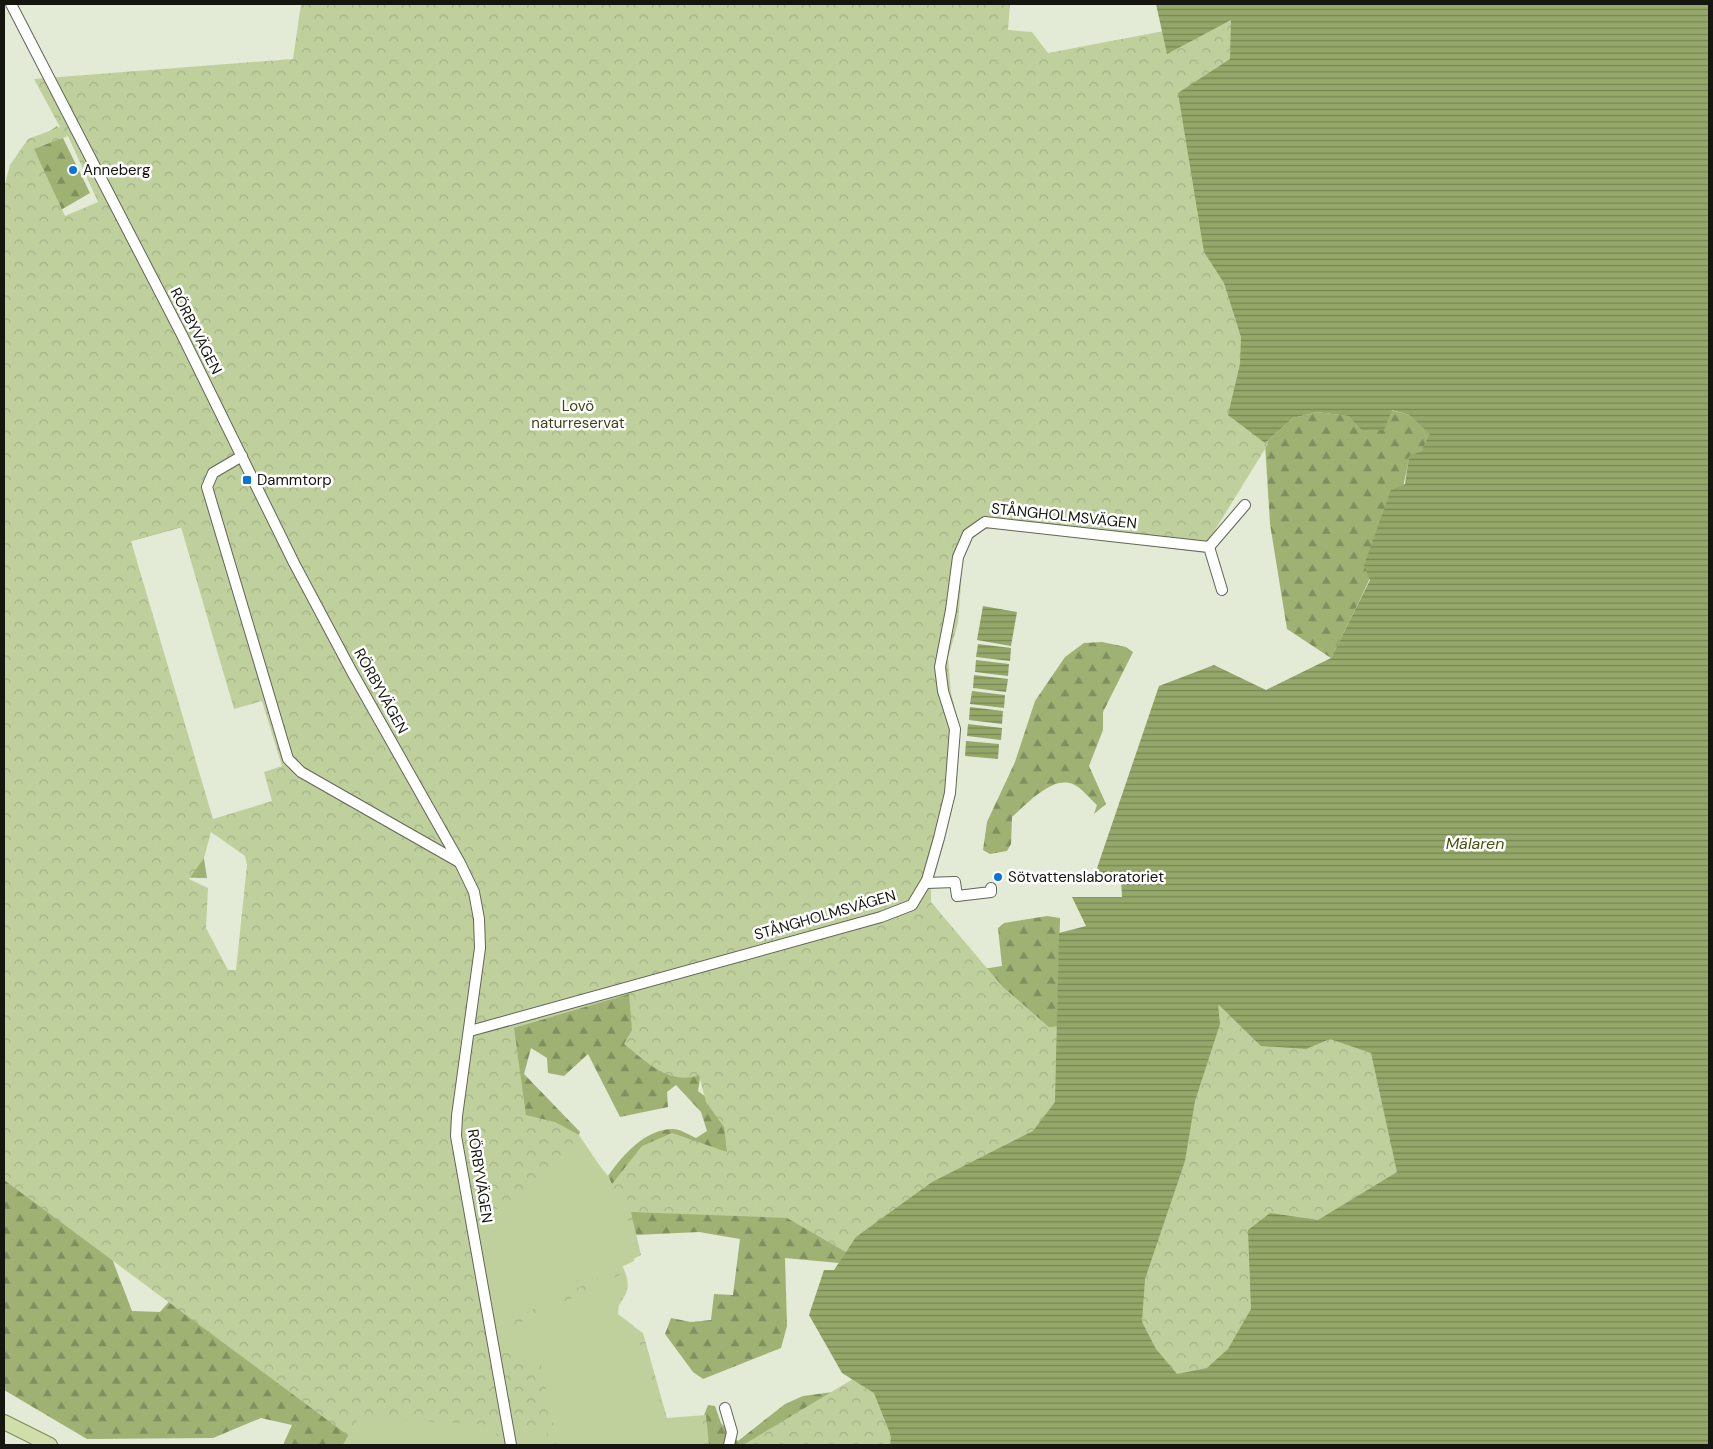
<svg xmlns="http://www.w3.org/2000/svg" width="1713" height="1449" font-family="'DM Sans',sans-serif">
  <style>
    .forest { fill: url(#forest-firs) }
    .park { fill: url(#park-crowns); fill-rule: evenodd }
    .pitch { fill: #c0d09d }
    .water { fill: url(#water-rules); fill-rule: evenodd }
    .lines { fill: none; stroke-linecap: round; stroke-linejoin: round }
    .minor-casing { stroke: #616655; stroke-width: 12 }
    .major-casing { stroke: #7a8b4f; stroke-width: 16 }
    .minor { stroke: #fff; stroke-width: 10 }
    .major { stroke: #d0dfaa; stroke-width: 14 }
    .poi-dot { fill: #0773db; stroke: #fff; stroke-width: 2 }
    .labels { text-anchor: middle; stroke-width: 5; stroke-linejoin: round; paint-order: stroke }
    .poi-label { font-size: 15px; fill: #14160f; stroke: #fff; text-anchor: start }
    .street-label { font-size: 15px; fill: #14160f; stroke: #fff }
    .park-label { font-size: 15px; fill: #3a4617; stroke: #fff }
    .water-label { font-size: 16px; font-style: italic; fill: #45550f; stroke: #fff }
  </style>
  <defs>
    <pattern id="forest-firs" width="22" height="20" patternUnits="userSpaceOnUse" patternTransform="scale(1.25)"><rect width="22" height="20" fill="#9fb173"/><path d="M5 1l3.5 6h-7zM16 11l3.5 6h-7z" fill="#808f5d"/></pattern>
    <pattern id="park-crowns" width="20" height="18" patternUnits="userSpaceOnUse" patternTransform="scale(1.25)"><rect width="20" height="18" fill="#c0d09d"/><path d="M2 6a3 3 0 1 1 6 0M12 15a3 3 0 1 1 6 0" fill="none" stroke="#a4b286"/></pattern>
    <pattern id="water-rules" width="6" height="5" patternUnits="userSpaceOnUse" patternTransform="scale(1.25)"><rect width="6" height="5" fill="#95a769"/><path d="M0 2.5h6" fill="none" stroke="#788755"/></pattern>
  </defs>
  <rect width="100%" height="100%" fill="#e3ead5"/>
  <g class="forest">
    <path d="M57,126L90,193L4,243L30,145Z"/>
    <path d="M4,269L197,523L124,543L189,761L207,878L155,877L106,1243L132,1311L160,1312L183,1286L359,1418L343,1445H283L292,1425L261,1418L213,1438L87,1439L4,1390Z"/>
    <path d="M1391,410L1409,415L1431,434L1421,451L1409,457C1398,528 1363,594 1331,658L1287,629L1270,524L1265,443L1293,418L1317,412L1348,416L1361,430Z"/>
    <path d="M1102,642L1126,647L1133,652L1103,712V730L1089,766L1106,804L1094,814L1097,805C1090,799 1079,784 1069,783C1049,779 1026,805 1012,817L1011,844L1007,851L990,854L983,850L987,822L1015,762L1035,701L1065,657L1084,643Z"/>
    <path d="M1047,916L1060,918L1055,1102L856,1237L839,1263L785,1258L787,1326L781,1348L703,1379L693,1372L665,1334L671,1318L691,1322L711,1320L714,1294L733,1295L740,1239L699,1232L635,1235L608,1176C623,1155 645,1129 673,1129C680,1129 689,1135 696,1138L707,1131L701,1112L676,1085L667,1092L668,1107L620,1117L588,1054L564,1076L548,1073L547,1058L531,1048L524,1074L580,1132L574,1147L526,1124L506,1049L513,1026L632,991L701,1072L698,1091L720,1108L983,969L1002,966L998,928L1004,923Z"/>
    <path d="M848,1390L885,1445H703V1418L708,1405L715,1406L721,1423L738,1441L785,1404L803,1396Z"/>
  </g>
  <path class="park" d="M301,4H1010L1008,30L1032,32L1048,53L1169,30L1166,4H1475L1652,1445H743L873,1367L863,1262L787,1218L631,1212L641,1255L622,1265C633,1289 627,1292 614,1313L643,1333L667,1418L706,1415L709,1445H361L4,1180V188L10,165L28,139L60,127L34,79L293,59ZM68,136L98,202L65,216L34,149ZM1440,400L1403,540L1330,677L1087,1024L1049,1027L1003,987L931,902V888L936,853L955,797L960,728L951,693L948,658L958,623L963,558L969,541L981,530L996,527L1205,553L1207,543L1268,444L1269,404ZM181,527L234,709L262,701L282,766L264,772L272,801L213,819L131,541ZM211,832L245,856L247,865L236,970H228L206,928L208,888L189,879L204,858ZM629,994L632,1030L624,1044C645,1061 670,1086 699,1075L706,1102L724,1127L727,1152L672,1133L642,1146L612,1184L579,1135L555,1122L526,1115L514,1028Z"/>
  <g class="pitch">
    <path d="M584,1147L608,1176L635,1235L634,1261L496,1327L477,1223Z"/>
    <path d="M622,1274L626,1287L619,1303L618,1314L634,1326L666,1420L703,1418V1445H557L541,1362L524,1361L499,1333Z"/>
    <path d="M359,1418L495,1425L498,1445H343Z"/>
    <path d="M545,1424L549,1445H517L514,1430Z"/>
  </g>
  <g class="water">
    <path d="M1156,4H1709V1445H890L891,1436L874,1393L842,1373L809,1315L824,1270H834L856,1237L932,1182L1033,1131L1055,1102L1059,933L1086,926L1072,897H1122L1121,878L1094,877L1159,686L1214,665L1266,690L1331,658L1370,580L1364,565L1391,490L1405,484L1409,456L1421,451L1430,434L1409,415L1392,410L1384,430H1361L1348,416L1317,412L1293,418L1265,443L1228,415L1240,364L1241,337L1224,283L1204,252L1178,93L1230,59L1231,20L1167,54ZM1218,1004L1261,1046L1306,1049L1330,1039L1371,1053L1397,1172L1318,1220L1270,1213L1248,1230L1251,1309L1228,1349L1207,1368L1177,1374L1156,1349L1142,1322L1145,1279L1185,1161L1195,1101L1220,1024Z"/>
    <path d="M983,606L1017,612L1011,646L977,640Z"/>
    <path d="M978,644L1011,648L1010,661L976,657Z"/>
    <path d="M976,660L1009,664L1008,676L975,672Z"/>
    <path d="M974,675L1008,679L1006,692L973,688Z"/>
    <path d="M972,691L1005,695L1004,708L970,704Z"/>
    <path d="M970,707L1003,711L1002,724L969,720Z"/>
    <path d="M968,724L1002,728L1001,740L967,736Z"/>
    <path d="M966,741L999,744L998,759L965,756Z"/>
  </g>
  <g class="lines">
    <g class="minor-casing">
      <g id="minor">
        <path d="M11,4L183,337L294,563L352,672L460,863L474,892L479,919L480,948L457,1116L456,1136L511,1445"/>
        <path d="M242,456L213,473L207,487L288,759L301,772L459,862"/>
        <path d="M1209,547L1245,505"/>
        <path d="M926,883L955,882L957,896L991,892V888"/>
        <path d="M470,1031L881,917L912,905L927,880L939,838L950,793L955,729L943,691L940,667L951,610L958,557L968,534L985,522L1209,547L1222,590"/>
        <path d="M725,1408L732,1432L729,1445"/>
      </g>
    </g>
    <g class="major-casing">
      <path id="major" d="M4,1422L50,1445"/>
    </g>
    <use href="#minor" class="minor"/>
    <use href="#major" class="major"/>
  </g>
  <g class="poi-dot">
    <circle cx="73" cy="170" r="5"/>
    <rect x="242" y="475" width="10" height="10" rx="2.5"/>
    <circle cx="998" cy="877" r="5"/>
  </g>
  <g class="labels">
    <g class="poi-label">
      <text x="83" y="175">Anneberg</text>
      <text x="257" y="485">Dammtorp</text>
      <text x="1008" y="882">Sötvattenslaboratoriet</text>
    </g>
    <g class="street-label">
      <text transform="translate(196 331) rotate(63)" y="5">RÖRBYVÄGEN</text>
      <text transform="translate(1064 516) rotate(6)" y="5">STÅNGHOLMSVÄGEN</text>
      <text transform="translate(381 691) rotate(61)" y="5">RÖRBYVÄGEN</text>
      <text transform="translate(825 915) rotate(-16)" y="5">STÅNGHOLMSVÄGEN</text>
      <text transform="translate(480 1176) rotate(81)" y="5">RÖRBYVÄGEN</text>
    </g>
    <g class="park-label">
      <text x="578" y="411">Lovö<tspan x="578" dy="17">naturreservat</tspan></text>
    </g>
    <g class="water-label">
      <text x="1475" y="849">Mälaren</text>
    </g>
  </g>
  <rect width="1713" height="1449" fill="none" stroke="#14160f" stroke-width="10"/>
</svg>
